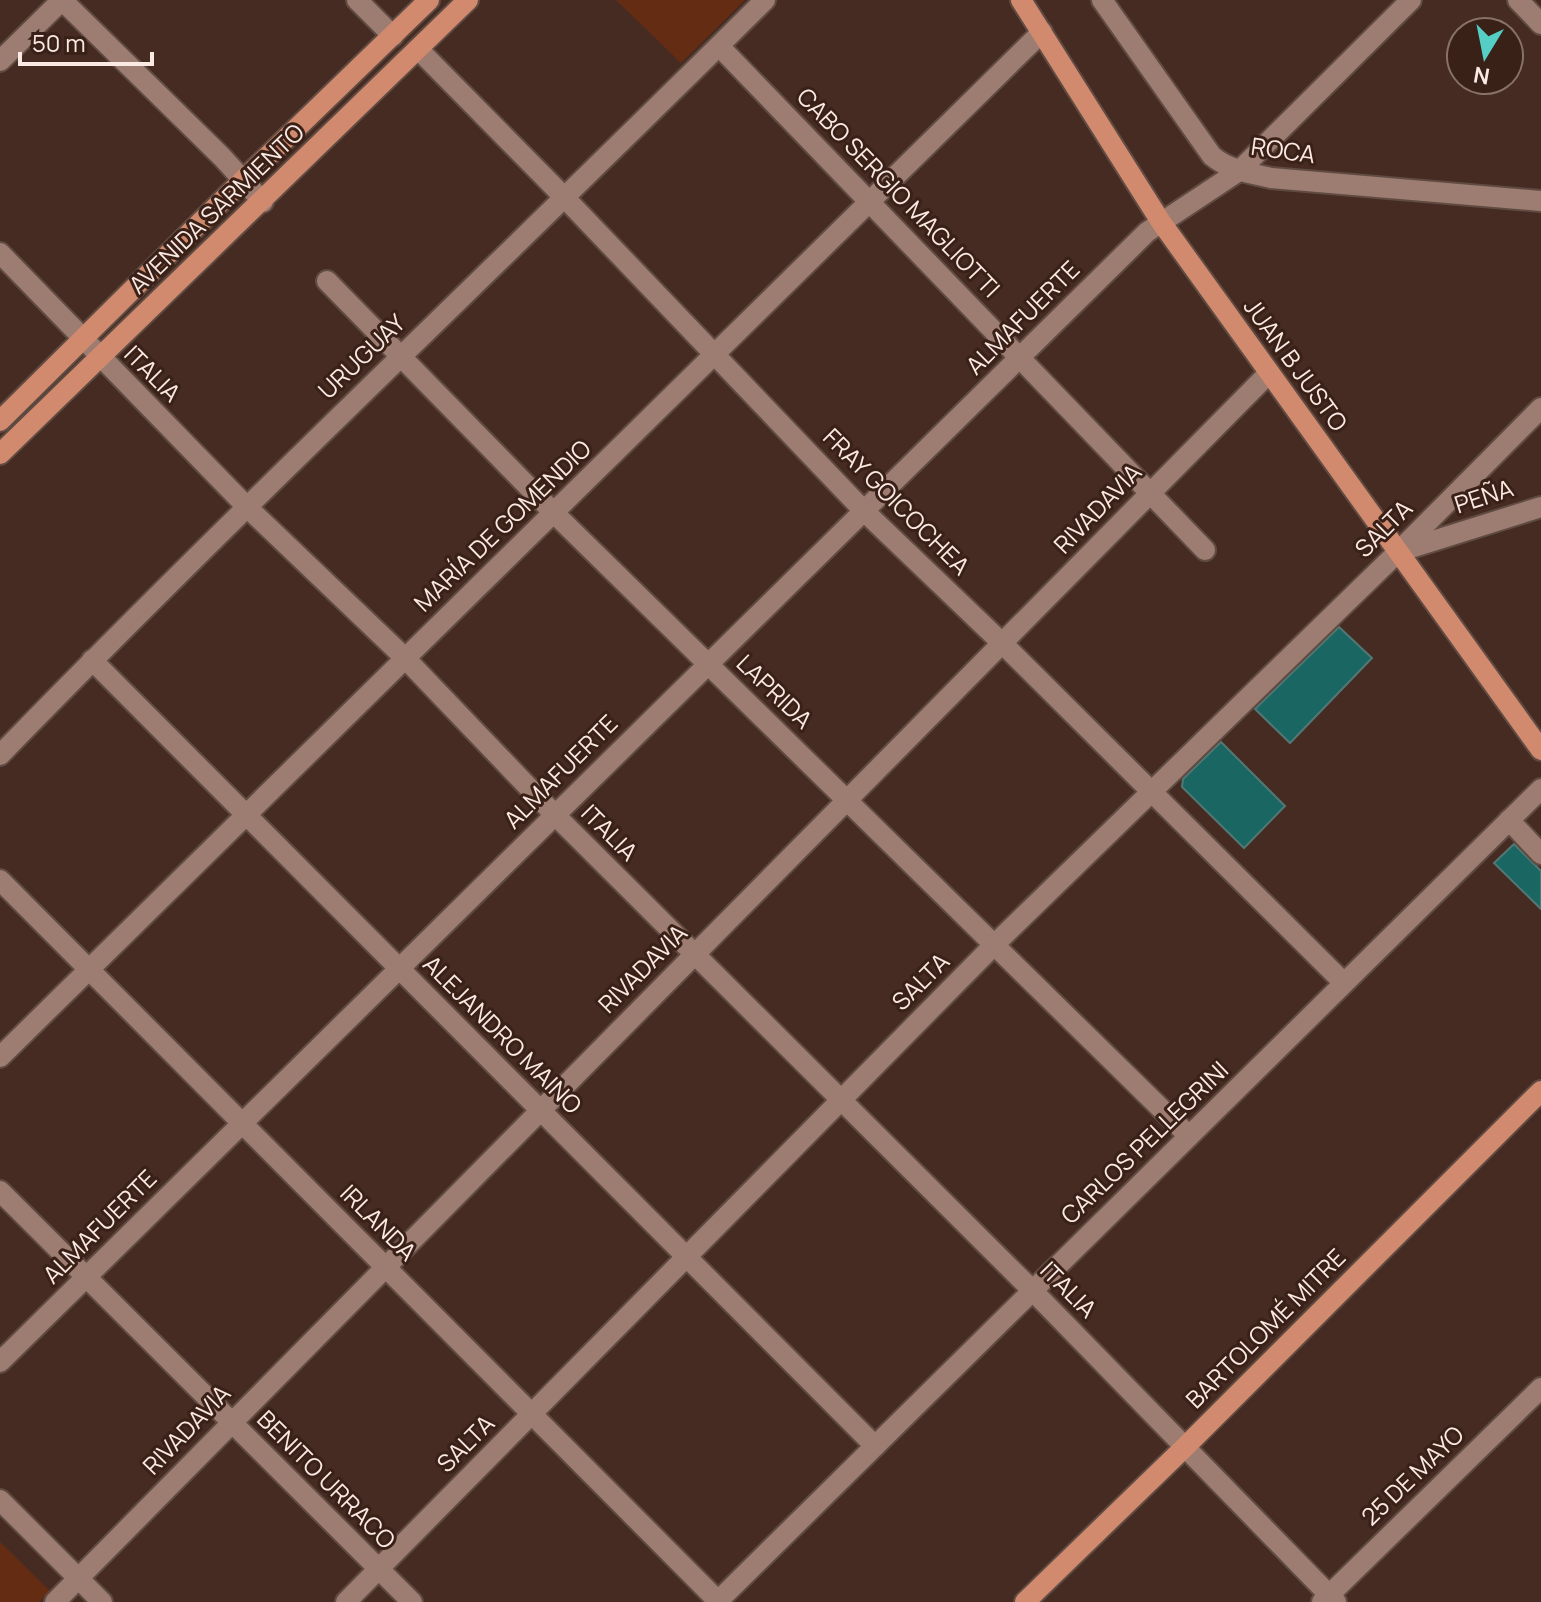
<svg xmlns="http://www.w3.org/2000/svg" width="1541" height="1602" font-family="Manrope,sans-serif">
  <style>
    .green { fill: #652c14 }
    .building { fill: #1a6662; stroke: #527875; stroke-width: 2 }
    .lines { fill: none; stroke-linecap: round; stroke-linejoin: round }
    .minor-casing { stroke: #604b42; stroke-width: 24 }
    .major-casing { stroke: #604b42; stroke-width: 24 }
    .minor { stroke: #9d7d72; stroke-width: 20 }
    .major { stroke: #d28a6e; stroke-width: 20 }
    .labels { text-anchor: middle; stroke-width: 6; stroke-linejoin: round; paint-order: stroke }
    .street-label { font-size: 24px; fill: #fbe9e3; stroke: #3a2117 }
  </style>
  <rect width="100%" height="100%" fill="#452b21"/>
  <g class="green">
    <path d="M616,0H745L681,63Z"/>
    <path d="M0,1542L50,1591L39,1602H0Z"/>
  </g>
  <g class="building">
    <path d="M1339,627L1372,658L1290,743L1255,709Z"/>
    <path d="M1221,742L1285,806L1244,848L1182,787L1183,779Z"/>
    <path d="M1514,844L1541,871V909L1494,863Z"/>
  </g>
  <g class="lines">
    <g class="minor-casing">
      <g id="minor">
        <path d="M62,0L222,157L263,202"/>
        <path d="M357,0L393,36"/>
        <path d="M1102,0L1212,156C1229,170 1249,173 1271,178L1541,201"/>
        <path d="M1518,0L1541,24"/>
        <path d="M719,46L1205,550"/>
        <path d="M419,50L565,198L863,510L1003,644L1344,983"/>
        <path d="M0,61L62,0"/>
        <path d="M0,253L247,507L405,658L555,815L1032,1290L1336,1602"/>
        <path d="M327,281L554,513L1189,1136"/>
        <path d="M1401,551L1541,507"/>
        <path d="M92,660L875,1446"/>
        <path d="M0,755C250,498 511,253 765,0"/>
        <path d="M1509,820L1541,854"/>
        <path d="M0,880L719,1602"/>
        <path d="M0,1057L1042,32"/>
        <path d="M0,1191L412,1602"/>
        <path d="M0,1362L1147,232L1239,171L1411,0"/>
        <path d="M0,1500L102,1602"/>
        <path d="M55,1602L1269,373"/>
        <path d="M346,1602L994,945L1398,552L1541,408"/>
        <path d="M717,1602L1541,789"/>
        <path d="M1322,1602L1541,1388"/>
      </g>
    </g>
    <g class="major-casing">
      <g id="major">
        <path d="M1021,0L1161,222L1541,750"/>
        <path d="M0,421L243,180L429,0"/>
        <path d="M0,454L468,0"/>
        <path d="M1025,1602L1186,1446L1541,1091"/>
      </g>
    </g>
    <use href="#minor" class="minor"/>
    <use href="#major" class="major"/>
  </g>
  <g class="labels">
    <g class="street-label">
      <text transform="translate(1283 151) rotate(8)" y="8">ROCA</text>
      <text transform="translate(898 193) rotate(46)" y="8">CABO SERGIO MAGLIOTTI</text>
      <text transform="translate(217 209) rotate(-44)" y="8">AVENIDA SARMIENTO</text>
      <text transform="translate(1023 318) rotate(-45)" y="8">ALMAFUERTE</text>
      <text transform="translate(362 357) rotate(-44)" y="8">URUGUAY</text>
      <text transform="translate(1295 365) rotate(54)" y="8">JUAN B JUSTO</text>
      <text transform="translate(152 374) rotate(45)" y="8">ITALIA</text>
      <text transform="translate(1484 497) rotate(-18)" y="8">PEÑA</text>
      <text transform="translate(896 502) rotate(45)" y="8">FRAY GOICOCHEA</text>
      <text transform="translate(1098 509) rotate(-46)" y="8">RIVADAVIA</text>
      <text transform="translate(503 526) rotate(-44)" y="8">MARÍA DE GOMENDIO</text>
      <text transform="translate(1384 529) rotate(-45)" y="8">SALTA</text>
      <text transform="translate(774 692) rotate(44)" y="8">LAPRIDA</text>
      <text transform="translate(561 772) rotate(-45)" y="8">ALMAFUERTE</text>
      <text transform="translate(609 833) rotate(45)" y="8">ITALIA</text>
      <text transform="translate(643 969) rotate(-45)" y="8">RIVADAVIA</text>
      <text transform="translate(921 982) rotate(-45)" y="8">SALTA</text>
      <text transform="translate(502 1035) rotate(45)" y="8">ALEJANDRO MAINO</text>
      <text transform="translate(1145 1143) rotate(-44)" y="8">CARLOS PELLEGRINI</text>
      <text transform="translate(378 1223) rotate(45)" y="8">IRLANDA</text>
      <text transform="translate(100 1227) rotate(-45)" y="8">ALMAFUERTE</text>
      <text transform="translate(1068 1290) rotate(45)" y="8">ITALIA</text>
      <text transform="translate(1266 1329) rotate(-45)" y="8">BARTOLOMÉ MITRE</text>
      <text transform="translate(187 1430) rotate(-46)" y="8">RIVADAVIA</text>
      <text transform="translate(466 1444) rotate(-45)" y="8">SALTA</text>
      <text transform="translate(1413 1476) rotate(-44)" y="8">25 DE MAYO</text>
      <text transform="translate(326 1480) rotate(45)" y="8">BENITO URRACO</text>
    </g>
  </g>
  <g transform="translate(1485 56) rotate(190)"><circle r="38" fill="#3a2117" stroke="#877169" stroke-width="2"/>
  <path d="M0-6L14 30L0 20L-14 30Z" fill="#55cec6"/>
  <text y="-12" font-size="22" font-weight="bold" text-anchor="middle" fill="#fbe9e3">N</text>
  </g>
  <path d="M20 52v12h132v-12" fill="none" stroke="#fbe9e3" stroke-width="4"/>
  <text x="32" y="52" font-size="24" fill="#fbe9e3" stroke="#3a2117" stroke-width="6" paint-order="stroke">50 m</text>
</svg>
